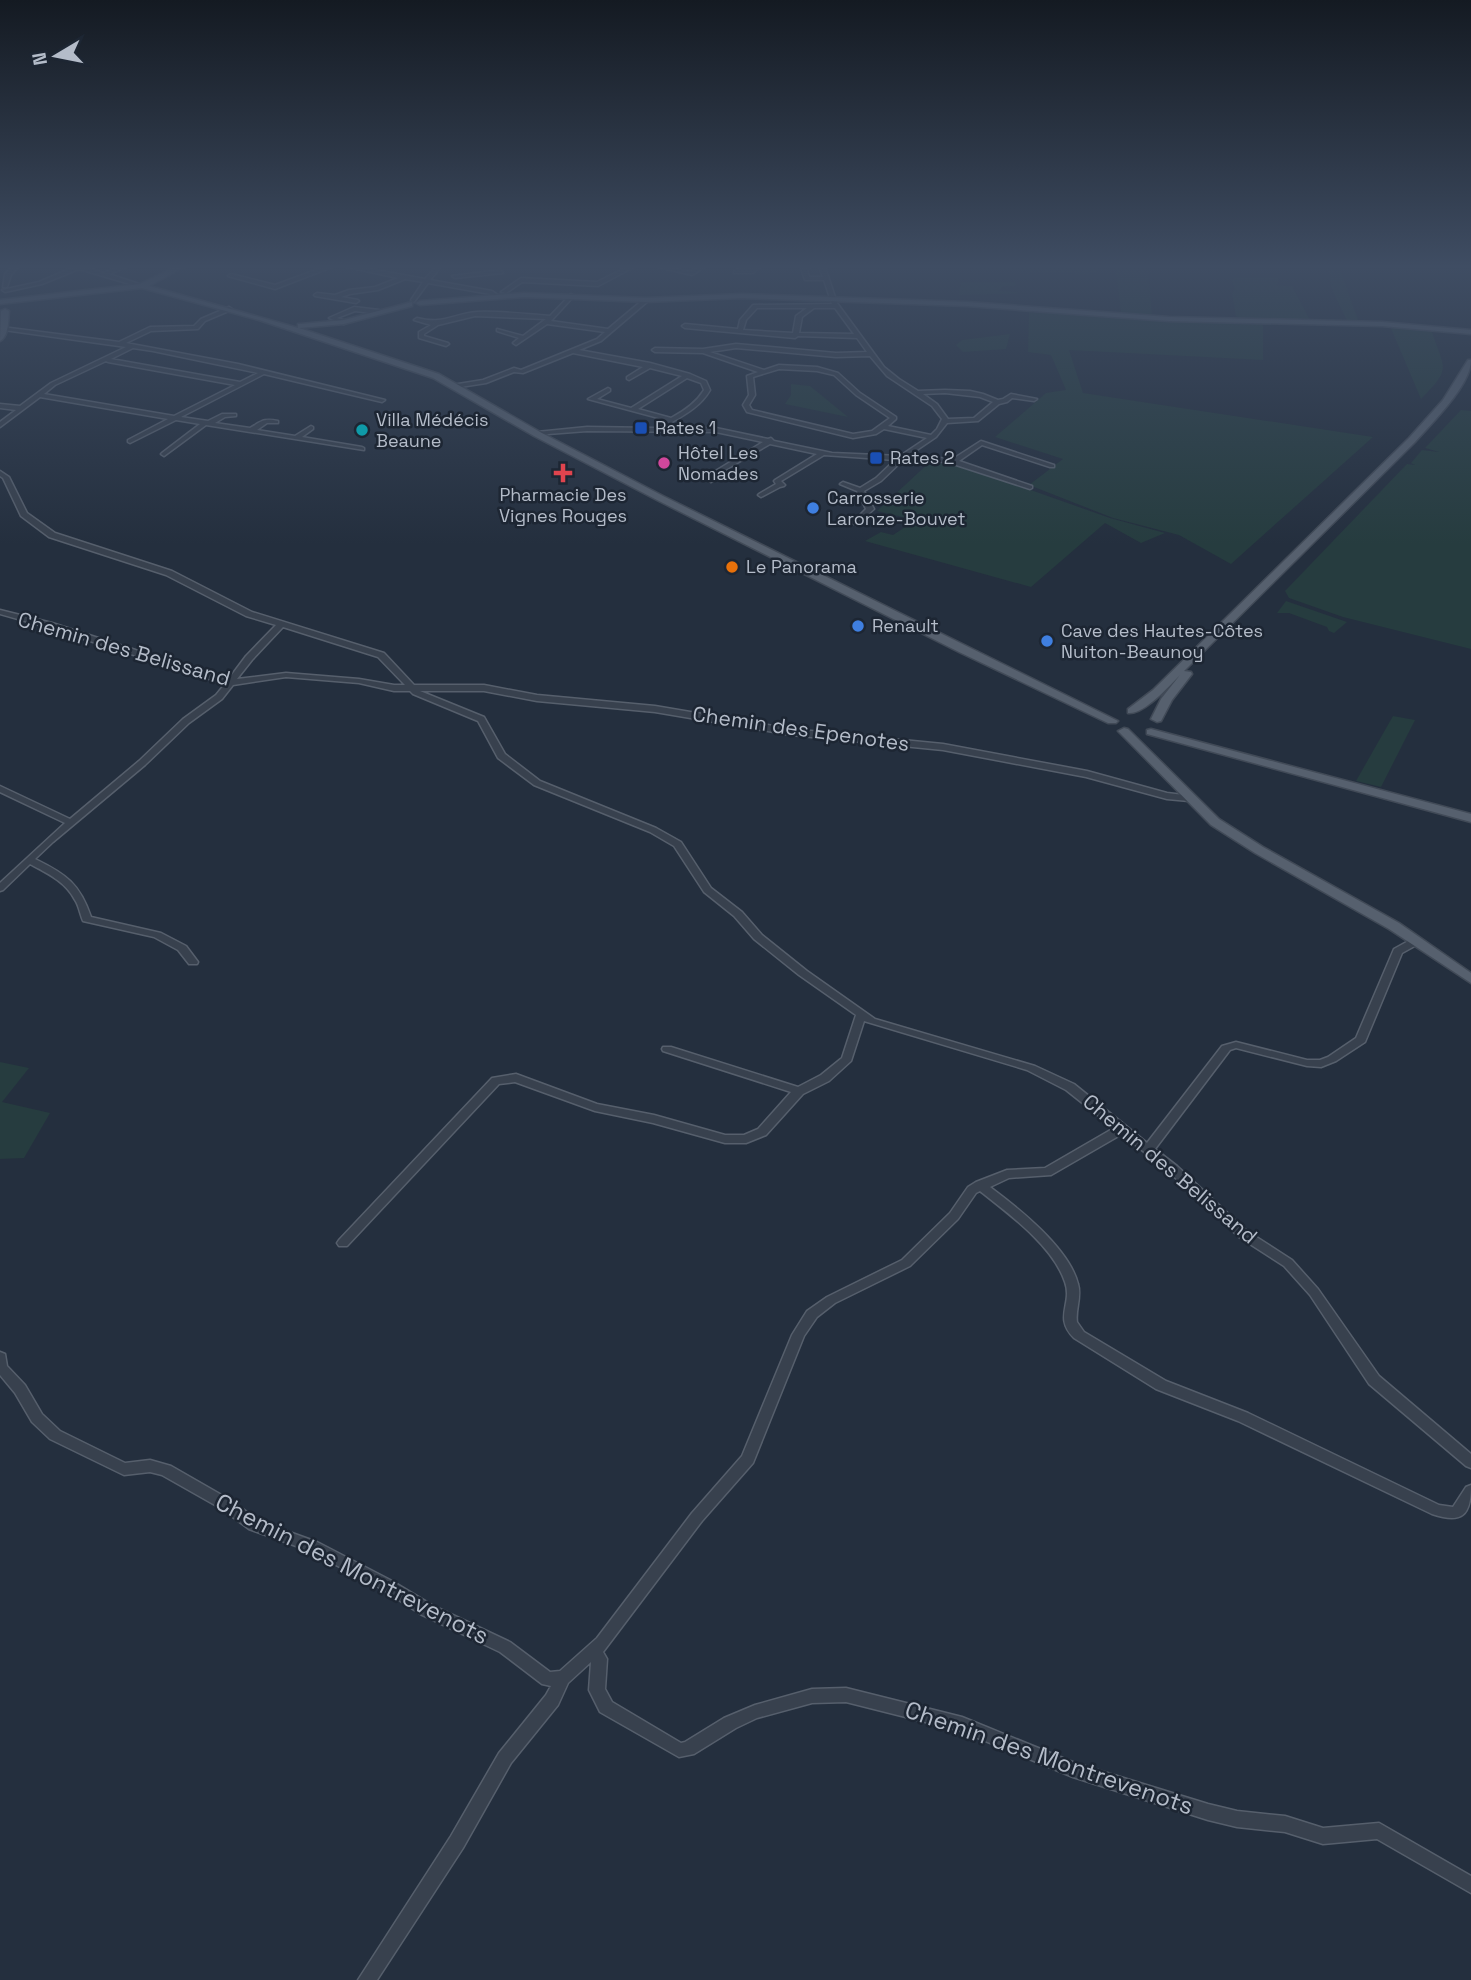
<svg xmlns="http://www.w3.org/2000/svg" width="1471" height="1980" font-family="'Space Grotesk',sans-serif">
  <style>
    .green { fill: #263c3f }
    .lines { fill: none; stroke-linecap: round; stroke-linejoin: round }
    .minor-casing { stroke: #565f6c; stroke-width: 3 }
    .major-casing { stroke: #414a57; stroke-width: 3 }
    .minor { fill: #38414e; fill-rule: evenodd }
    .major { fill: #56606e; fill-rule: evenodd }
    .transit-dot { fill: #1a4fb4; stroke: #1d2633; stroke-width: 2.5 }
    .culture-dot { fill: #0f9aa8; stroke: #1d2633; stroke-width: 2.5 }
    .hotel-dot { fill: #d1479c; stroke: #1d2633; stroke-width: 2.5 }
    .health-dot { fill: #e0444e; stroke: #1d2633; stroke-width: 2.5 }
    .shop-dot { fill: #3f7fe0; stroke: #1d2633; stroke-width: 2.5 }
    .food-dot { fill: #e8710a; stroke: #1d2633; stroke-width: 2.5 }
    .labels { text-anchor: middle; stroke-width: 5; stroke-linejoin: round; paint-order: stroke }
    .far-poi-label { font-size: 18px; fill: #b4bcc9; stroke: #1d2633; text-anchor: start }
    .street-label { font-size: 21px; fill: #b4bcc9; stroke: #1d2633 }
    .near-street-label { font-size: 24px; fill: #b4bcc9; stroke: #1d2633 }
  </style>
  <rect width="100%" height="100%" fill="#242f3e"/>
  <g class="green">
    <path d="M975,267H1099V272L1088,274L973,269Z"/>
    <path d="M1116,267H1148L1152,317L1121,314Z"/>
    <path d="M1328,267H1339L1358,320L1347,321L1331,287Z"/>
    <path d="M1234,277L1278,278L1279,283L1275,285L1292,286L1311,322L1243,320L1236,316L1232,293L1235,290L1232,280Z"/>
    <path d="M961,282H1016L1015,286H1003L999,291L1029,293L959,295Z"/>
    <path d="M1029,312L1263,323V360L1069,350L1083,393L1373,437L1231,564L1179,535L1113,518L1029,485L1063,459L995,437L1046,393L1066,390L1051,355L1028,352Z"/>
    <path d="M1390,326L1431,329C1444,370 1453,367 1421,399Z"/>
    <path d="M1010,334L1006,349L963,352L956,345L962,340Z"/>
    <path d="M791,384L810,386L848,417L785,404L791,395Z"/>
    <path d="M1461,410L1471,411V649L1343,617L1289,598L1285,591L1407,464L1415,465L1411,463L1422,450L1439,452L1425,448Z"/>
    <path d="M932,460L957,464L1110,518L1165,533L1141,543L1105,523L1031,587L865,541L881,532L893,535L916,520L877,511Z"/>
    <path d="M1286,601L1347,622L1334,633L1329,631L1327,627L1289,613H1277Z"/>
    <path d="M1393,716L1415,720L1381,787L1356,781Z"/>
    <path d="M0,1062L29,1068L2,1102L50,1113L24,1158L0,1159Z"/>
  </g>
  <g class="lines">
    <g class="minor-casing">
      <g id="minor">
        <path d="M12,267H18L11,275L7,287H3L5,274Z"/>
        <path d="M74,267H86L103,273L118,267H126L109,274L145,286L140,287L79,269L42,284L5,292L2,290L39,282Z"/>
        <path d="M324,267H332L275,289L228,276L231,274L275,285Z"/>
        <path d="M347,267H359L425,279L436,267H441L430,280L492,291L499,296L496,298L490,294L428,283L414,302L411,300L423,282L405,279L378,290L350,294L341,297L358,300L359,301L356,303L315,296L314,295L317,293L335,295L349,290L375,287L398,278Z"/>
        <path d="M627,267H634L598,286L522,282L506,293L501,292L521,278L597,282Z"/>
        <path d="M658,267C668,267 678,270 688,271C694,271 699,267 705,267L692,275Z"/>
        <path d="M741,267L751,269L760,267L753,273H734V271Z"/>
        <path d="M804,267H811L807,270L809,277H823L819,267H825L837,303L884,367L899,379L918,391L945,390L970,391L983,394L998,400L1003,399L1011,394L1037,399L1034,401L1012,398L1007,402L999,404L978,421L947,423L936,437L908,456L953,459L981,441L1054,465V467H1050L982,445L959,461L1032,486V488L1030,489L947,462L903,460L881,481L864,491L874,509L856,525L852,523L866,509L857,491L840,484L843,482L860,488L876,478L895,460L824,455L781,481L785,485L784,486L780,487L761,497L758,495L759,494L776,484L774,481L775,480L817,454L770,444L718,474L713,481L711,482L708,480L714,472L763,442L716,432L587,431L535,435V433L537,432L587,427L655,428L666,420L588,399L608,388L610,389V391L597,399L631,408L682,376L650,368L629,380L627,379V377L643,367L573,353L523,373L514,372L486,383L454,388L451,386L452,385L483,380L514,368L521,370L597,339L605,332L547,324L516,345L513,343L519,338L497,331V329L523,336L546,319L475,316L438,325L424,334V336L448,343L449,344L446,346L419,338V332L431,325L414,320L417,318C444,325 452,314 477,312C501,311 526,314 550,316L571,294L574,296L573,297L551,321L608,329L644,299H648V301L601,341L579,350L650,363L690,374L706,381L710,390C699,409 680,417 662,428H716L768,439L771,438L774,441L832,453L900,456L927,438L884,429L876,434L853,438L747,412L743,405L749,395L747,376L758,372L703,353L655,352L652,350L655,348L703,349L736,344L836,353L867,352L857,338L798,336L795,338L685,328L682,326L685,324L738,329L740,320L753,305L832,304L824,280H805L801,269ZM757,308H807L796,316L793,333L743,330L746,320ZM814,308H835L854,334L799,333L802,317ZM736,348L836,357L870,356L887,376L932,406L942,419L937,429L931,435L888,426L896,419V417L860,393L838,373L817,367L779,365L764,370L710,352ZM779,369L817,371L834,375L856,395L890,418L872,431L853,434L752,410L749,405L755,395L753,377ZM687,378L701,383L704,390C696,403 684,411 671,418L638,409ZM945,393L980,397L993,402L974,418L948,419L937,404L923,394Z"/>
        <path d="M501,270L503,273L455,278L452,276Z"/>
        <path d="M229,307L232,309L231,310L205,321L198,329L151,331L126,343L238,364L385,400L382,402L264,374L181,417L208,421L222,414H236V416L225,417L215,423L250,428C262,421 264,418 278,421V423H267L257,430L295,436L311,426L313,427V429L302,437L362,447L364,448V450L206,425L164,456L161,454L162,453L200,424L176,420L130,443L128,442V440L168,419L40,397L0,427V422L16,410L0,408V404L20,406L51,383L126,347L4,330L2,329V327L119,342L150,327L194,326L201,319ZM133,348L153,351L258,373L240,382L111,359ZM106,361L108,362L235,385L174,416L44,394L55,385Z"/>
        <path d="M354,307L379,310L382,312L379,314L355,311L337,318L346,321V323L344,324L329,318Z"/>
        <path d="M0,471L9,477L27,513L55,533L172,571L252,612L384,653L414,685H484L537,695L655,706L791,729L943,744L1087,771L1167,793L1192,796L1194,798L1189,801L1167,799L1086,777L943,750L791,735L655,712L537,701L484,691H420L484,717L505,754L540,781L656,828L681,842L711,888L742,912L762,935L807,971L875,1019L1035,1066L1074,1084L1147,1143L1222,1046L1236,1042L1307,1060H1320L1328,1057L1356,1038L1394,949L1412,939H1420L1421,941L1420,943L1402,953L1365,1042L1336,1061L1321,1067L1307,1066L1236,1048L1230,1050L1155,1149L1177,1166L1247,1231L1292,1260L1318,1289L1379,1376L1471,1454V1468L1466,1466L1369,1384L1310,1295L1284,1266L1239,1237L1169,1172L1122,1134L1051,1175L1009,1178L990,1187C1018,1208 1069,1248 1078,1284C1082,1297 1075,1310 1077,1322L1084,1332L1166,1381L1248,1413L1439,1505L1453,1507L1466,1487L1471,1485C1471,1516 1462,1524 1432,1514L1238,1421L1156,1389L1074,1338C1053,1317 1073,1304 1065,1282C1053,1246 1009,1214 980,1191L976,1193L958,1219L910,1266L835,1303L817,1317L804,1336L753,1463L702,1521L603,1652L607,1659L605,1689L612,1702L681,1743L685,1742L724,1718L755,1705L812,1689L846,1688L962,1717L1075,1763L1208,1804L1237,1811L1285,1816L1323,1828L1379,1823L1471,1876V1893L1377,1839L1323,1844L1285,1832L1237,1827L1208,1820L1073,1777L961,1731L846,1702L812,1703L757,1718L736,1728L694,1754L679,1757L600,1712L589,1690L591,1662L568,1683L558,1705L511,1763L463,1848L377,1980H358L451,1836L499,1753L546,1695L551,1686L542,1684L500,1652L422,1615L382,1589L307,1550L249,1529L222,1509L162,1475L150,1472L124,1475L50,1439L32,1422L15,1393L0,1375V1352L5,1354L7,1366L25,1385L42,1414L60,1431L125,1463L150,1460L171,1466L232,1501L259,1521L317,1542L392,1581L432,1605L510,1642L550,1672L560,1671L597,1638L692,1513L742,1456L792,1335L807,1311L827,1297L902,1260L950,1213L968,1187L976,1182L1007,1170L1045,1168L1114,1128L1066,1090L1027,1070L864,1021L851,1061L829,1081L803,1094L766,1135L746,1143H725L653,1123L595,1111L515,1082L499,1084L347,1246H339L337,1243L339,1240L492,1078L516,1074L597,1104L654,1115L725,1135H744L758,1129L791,1092L663,1051L662,1049L663,1047H671L798,1087L821,1075L842,1058L856,1015L799,975L754,939L734,916L704,892L674,846L650,832L534,785L498,758L478,721L413,694L410,691H394L359,683L286,677L233,685L222,699L189,723L145,765L53,842L35,859C66,874 80,884 91,917L161,933L186,946L198,962L197,964H189L178,950L154,937L83,921C80,914 79,906 75,900C66,882 47,873 30,864L3,890L0,891V883L65,823L0,792V786L70,819L139,761L183,719L216,695L225,684L46,627L0,614V610L52,623L228,680L246,656L276,625L246,616L166,575L49,537L21,516L3,478L0,476ZM283,627L378,657L405,685H394L359,679L286,673L237,679L252,660Z"/>
      </g>
    </g>
    <g class="major-casing">
      <g id="major">
        <path d="M175,267H184L149,286L298,328V324H301L344,320L412,302V306L344,324L299,328L439,374L540,432L663,496L1118,721L1116,723H1108L959,652L657,500L534,436L433,378L259,320L142,288L0,304V300L140,284Z"/>
        <path d="M524,293L646,298L741,294L967,302L1169,317L1382,322L1471,330V334L1382,326L1169,321L967,306L741,298L646,302L524,297L420,305L416,303L420,301Z"/>
        <path d="M5,309L9,311C8,321 9,336 0,341L1,311Z"/>
        <path d="M1468,360H1471C1471,385 1432,423 1415,442L1184,671L1191,672L1192,674L1172,700L1161,721L1157,722L1151,719L1161,699L1180,675C1169,686 1144,715 1128,713V709L1153,690L1409,438L1443,400Z"/>
        <path d="M1124,728L1128,729L1219,819L1263,847L1399,923L1471,973V983L1389,929L1255,853L1211,825L1120,733L1118,731Z"/>
        <path d="M1151,729L1471,814V822L1147,734V730Z"/>
      </g>
    </g>
    <use href="#minor" class="minor"/>
    <use href="#major" class="major"/>
  </g>
  <linearGradient id="sky" x2="0" y2="1"><stop stop-color="#141a22"/><stop offset="0.49" stop-color="#3f4d63"/><stop offset="1" stop-color="#3f4d63" stop-opacity="0"/></linearGradient>
  <rect width="1471" height="544" fill="url(#sky)"/>
  <g class="transit-dot">
    <rect x="634" y="421" width="14" height="14" rx="3.5"/>
    <rect x="869" y="451" width="14" height="14" rx="3.5"/>
  </g>
  <circle class="culture-dot" cx="362" cy="430" r="7"/>
  <circle class="hotel-dot" cx="664" cy="463" r="7"/>
  <path class="health-dot" d="M559.5 462.5h7v7h7v7h-7v7h-7v-7h-7v-7h7z"/>
  <g class="shop-dot">
    <circle cx="813" cy="508" r="7"/>
    <circle cx="858" cy="626" r="7"/>
    <circle cx="1047" cy="641" r="7"/>
  </g>
  <circle class="food-dot" cx="732" cy="567" r="7"/>
  <g class="labels">
    <g class="far-poi-label">
      <text x="376" y="426">Villa Médécis<tspan x="376" dy="21">Beaune</tspan></text>
      <text x="655" y="434">Rates 1</text>
      <text x="678" y="459">Hôtel Les<tspan x="678" dy="21">Nomades</tspan></text>
      <text x="890" y="464">Rates 2</text>
      <text x="563" y="501" text-anchor="middle">Pharmacie Des<tspan x="563" dy="21">Vignes Rouges</tspan></text>
      <text x="827" y="504">Carrosserie<tspan x="827" dy="21">Laronze-Bouvet</tspan></text>
      <text x="746" y="573">Le Panorama</text>
      <text x="872" y="632">Renault</text>
      <text x="1061" y="637">Cave des Hautes-Côtes<tspan x="1061" dy="21">Nuiton-Beaunoy</tspan></text>
    </g>
    <g class="street-label">
      <text transform="translate(124 649) rotate(16)" y="7">Chemin des Belissand</text>
      <text transform="translate(801 729) rotate(8)" y="7">Chemin des Epenotes</text>
      <text transform="translate(1170 1169) rotate(40)" y="7">Chemin des Belissand</text>
    </g>
    <g class="near-street-label">
      <text transform="translate(352 1569) rotate(27)" y="8">Chemin des Montrevenots</text>
      <text transform="translate(1049 1758) rotate(19)" y="8">Chemin des Montrevenots</text>
    </g>
  </g>
  <g transform="translate(56 56) rotate(260)" stroke="#1d2633" stroke-width="5" paint-order="stroke">
  <path d="M0-5L12 26L0 18L-12 26Z" fill="#b4bcc9"/>
  <text y="-10" font-size="19" font-weight="bold" text-anchor="middle" fill="#b4bcc9">N</text>
  </g>
</svg>
